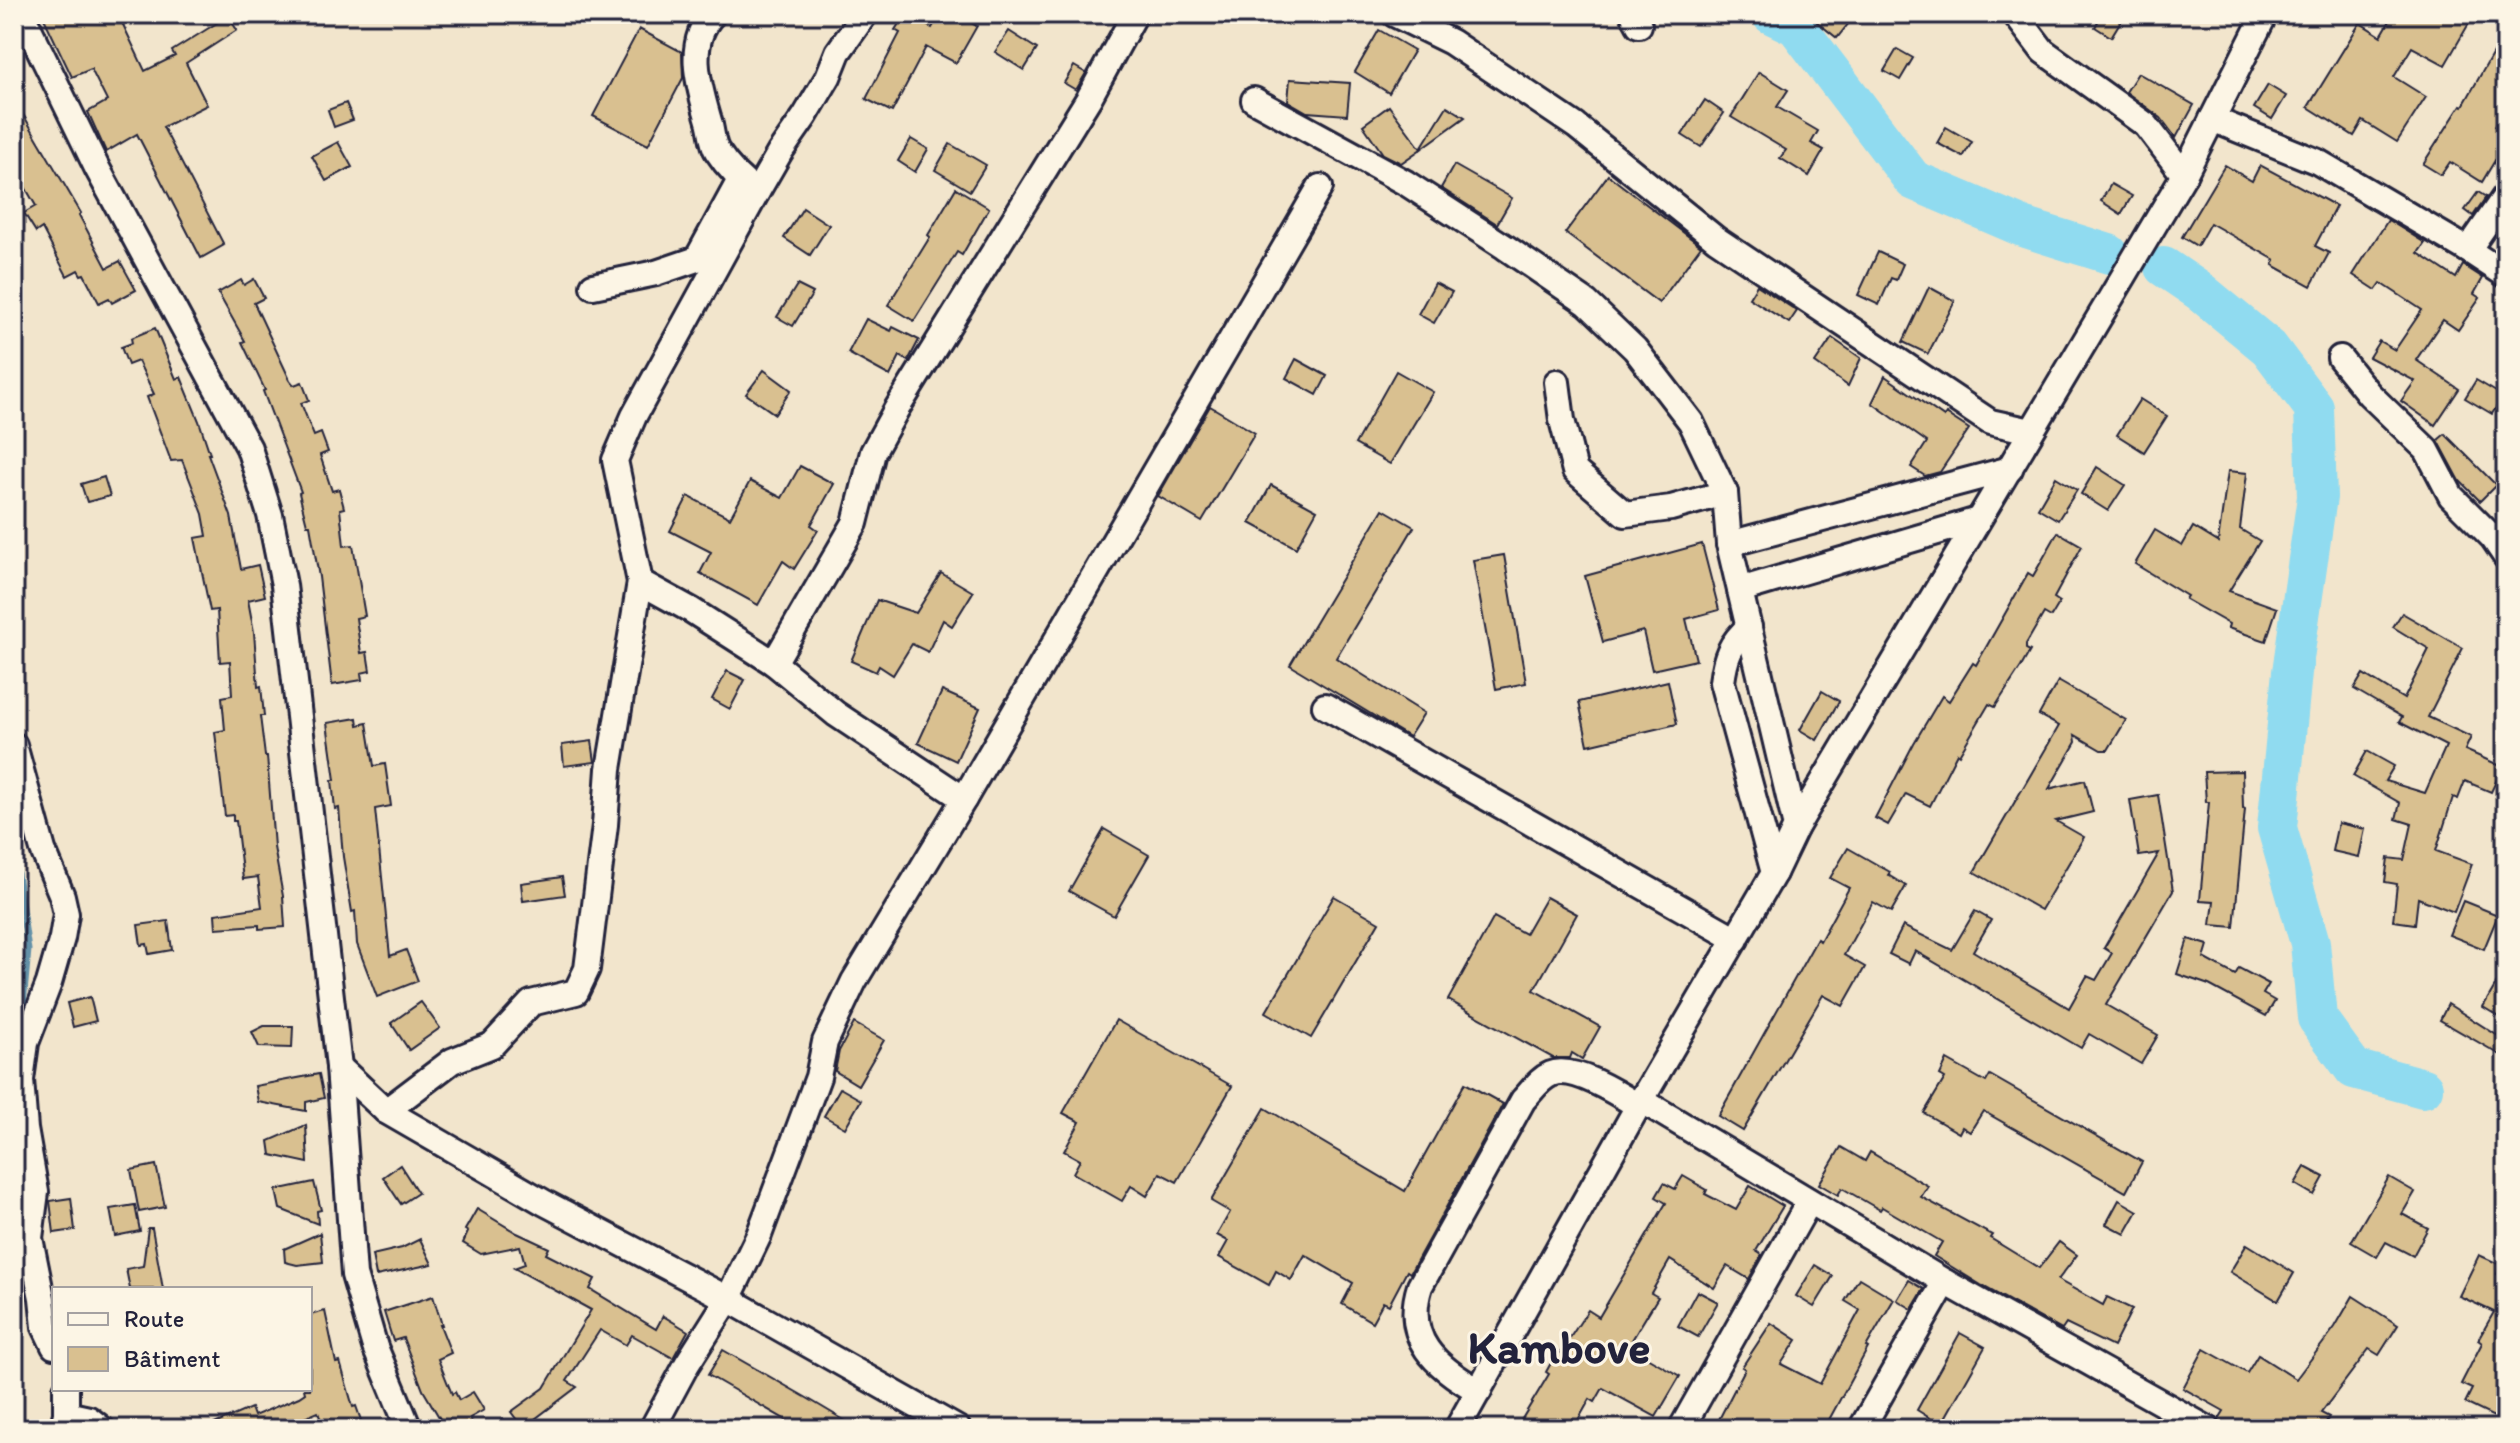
<svg xmlns="http://www.w3.org/2000/svg" width="2520" height="1443" font-family="Itim,sans-serif">
  <style>
    .lines { fill: none; stroke-linecap: round; stroke-linejoin: round }
    .stream { stroke: #6491a8; stroke-width: 7 }
    .river { stroke: #90dbf0; stroke-width: 40 }
    .building { fill: #d9c090; stroke: #22223b; stroke-width: 2 }
    .minor-casing { stroke: #22223b; stroke-width: 30 }
    .minor { stroke: #fcf5e5; stroke-width: 24 }
    .labels { text-anchor: middle; stroke-width: 6; stroke-linejoin: round; paint-order: stroke }
    .town-label { font-size: 46px; font-weight: bold; fill: #22223b; stroke: #fcf5e5 }
  </style>
  <rect width="100%" height="100%" fill="#f2e5cc"/>
  <filter id="ink" filterUnits="userSpaceOnUse"><feTurbulence type="fractalNoise" baseFrequency=".0125" numOctaves="2"/><feDisplacementMap in="SourceGraphic" scale="16" xChannelSelector="R" yChannelSelector="G"/><feConvolveMatrix kernelMatrix="1 2 1 2 8 2 1 2 1" color-interpolation-filters="sRGB"/></filter>
  <g filter="url(#ink)">
    <g class="lines">
      <path class="stream" d="M14,853L28,950L21,1026L14,1041"/>
      <g class="river">
        <path d="M1771,14L1796,26L1913,180L2023,227L2109,254"/>
        <path d="M2164,267L2201,292L2269,348L2314,408L2317,497L2292,672L2277,828L2310,943L2317,1018L2354,1069L2423,1088"/>
      </g>
    </g>
    <g class="building">
      <path d="M42,14H118L145,71L175,56L172,51L228,16L237,30L186,63L207,105L163,127L224,245L201,258L137,134L106,152L88,112L107,101L91,69L72,77Z"/>
      <path d="M905,14L932,28L940,14H955L977,26L956,63L926,47L892,112L866,99L900,33L895,30Z"/>
      <path d="M1807,14H1856L1837,38Z"/>
      <path d="M2102,14H2125L2111,37L2095,27Z"/>
      <path d="M2394,14H2460L2471,20L2445,65L2412,47L2394,77L2426,97L2397,142L2363,121L2354,136L2308,107L2360,23L2381,36Z"/>
      <path d="M639,29L682,52L683,78L648,145L593,116Z"/>
      <path d="M1379,30L1414,50L1389,93L1355,72Z"/>
      <path d="M2506,30V106L2495,126L2506,133V142L2482,182L2450,162L2441,175L2423,164L2461,105L2463,106Z"/>
      <path d="M1009,31L1037,49L1024,70L995,52Z"/>
      <path d="M1897,49L1913,58L1900,80L1884,71Z"/>
      <path d="M1074,66L1086,73L1076,90L1064,83Z"/>
      <path d="M1759,72L1788,90L1777,107L1818,131L1811,143L1824,150L1809,176L1780,158L1786,150L1731,117Z"/>
      <path d="M2138,73L2194,105L2176,138L2161,118L2126,92Z"/>
      <path d="M1290,79L1350,83L1347,115L1307,112L1288,101Z"/>
      <path d="M2268,85L2286,96L2272,119L2254,108Z"/>
      <path d="M14,99L81,213L79,215L107,268L120,261L136,290L112,303L109,298L99,303L84,274L81,275L78,270L67,276L42,228L36,232L24,213L36,206L14,168Z"/>
      <path d="M1705,100L1724,113L1701,147L1682,135Z"/>
      <path d="M346,103L353,120L334,127L328,110Z"/>
      <path d="M1389,106L1421,149L1401,163L1383,154L1363,125Z"/>
      <path d="M1447,106L1465,117L1421,149V148Z"/>
      <path d="M1946,127L1972,142L1963,157L1937,143Z"/>
      <path d="M911,139L928,149L915,172L898,161Z"/>
      <path d="M338,142L352,167L326,181L312,156Z"/>
      <path d="M950,144L986,165L970,191L935,170Z"/>
      <path d="M1454,165L1512,198L1497,224L1441,188Z"/>
      <path d="M2225,165L2252,181L2260,165L2336,206L2315,246L2329,253L2311,286L2273,265L2275,260L2210,223L2197,246L2182,237Z"/>
      <path d="M1608,175L1701,246L1659,303L1565,233Z"/>
      <path d="M2111,184L2132,196L2121,214L2101,201Z"/>
      <path d="M956,188L989,208L962,255L957,252L914,321L888,305L930,237L928,235Z"/>
      <path d="M2478,192L2486,197L2473,216L2465,210Z"/>
      <path d="M803,208L829,225L810,255L784,238Z"/>
      <path d="M2388,220L2425,243L2418,253L2456,278L2463,265L2483,278L2474,294L2480,298L2458,330L2443,320L2416,360L2459,389L2435,425L2401,401L2415,381L2369,357L2379,341L2395,350L2422,310L2381,283L2376,290L2353,275Z"/>
      <path d="M1878,252L1903,264L1896,280L1891,278L1879,305L1858,295Z"/>
      <path d="M254,279L264,298L254,303L290,380L294,385L302,382L309,400L301,403L314,436L321,433L328,452L320,455L332,491L339,489L344,508L340,509L344,546L353,545L365,616L356,618L361,653L367,652L370,671L361,673L362,680L332,685L319,577L310,525H307L299,493L301,492L263,391L265,390L242,342L245,341L218,293L241,280L244,285Z"/>
      <path d="M1435,283L1452,292L1434,323L1418,314Z"/>
      <path d="M797,285L813,293L793,326L777,317Z"/>
      <path d="M1757,285L1797,311L1789,323L1749,298Z"/>
      <path d="M1929,287L1955,301L1928,354L1903,342Z"/>
      <path d="M866,319L891,331L893,327L919,340L908,361L900,356L890,376L848,353Z"/>
      <path d="M155,328L176,379L181,377L199,421L210,454H208L231,516L241,569L258,565L265,596L248,600L254,632L258,687L261,686L264,716H260L265,756H267L274,847L283,896L285,927L259,929V925L216,928L215,914L262,907L258,877L243,879L236,821H233V815L225,816L215,732L225,730L222,697L232,695L230,661L220,662L217,610L210,611L195,538L207,536L203,514L182,460L171,461L147,397L154,394L138,361L128,365L121,347L132,343L131,338Z"/>
      <path d="M1832,338L1861,358L1848,386L1815,363Z"/>
      <path d="M1296,359L1327,376L1317,395L1286,378Z"/>
      <path d="M764,370L791,390L775,414L746,394Z"/>
      <path d="M1396,371L1433,392L1390,464L1355,444Z"/>
      <path d="M1885,376L1944,417L1946,414L1969,429L1940,472L1925,476L1911,467L1927,442L1872,403Z"/>
      <path d="M2476,380L2503,396L2492,414L2465,398Z"/>
      <path d="M2140,399L2167,416L2144,452L2117,435Z"/>
      <path d="M1210,406L1255,433L1202,522L1158,496Z"/>
      <path d="M2445,434L2496,485L2480,501L2460,481L2438,440Z"/>
      <path d="M800,466L834,484L811,525L818,530L794,569L783,561L758,605L700,573L711,552L670,531L688,496L730,518L750,481L782,498Z"/>
      <path d="M2097,467L2125,485L2108,511L2081,494Z"/>
      <path d="M2228,471L2247,473L2240,529L2260,541L2229,591L2277,608L2266,641L2228,628L2229,624L2185,599L2187,596L2135,564L2155,530L2182,546L2193,527L2218,542Z"/>
      <path d="M104,477L110,496L87,502L81,484Z"/>
      <path d="M2056,477L2077,490L2058,520L2038,508Z"/>
      <path d="M1271,485L1317,510L1296,548L1250,523Z"/>
      <path d="M1383,509L1414,527L1336,658L1424,713L1409,737L1290,665Z"/>
      <path d="M2058,532L2082,546L2054,598L2060,602L2051,617L2044,613L2026,644V649L2030,651L2021,667L1995,707L1989,704L1959,755L1957,753L1930,806L1906,794L1888,825L1875,818L1914,743L1942,696L1949,701L1973,663L1976,665L2028,573L2033,576Z"/>
      <path d="M1702,544L1719,610L1686,619L1696,660L1652,670L1643,631L1603,642L1585,576Z"/>
      <path d="M1504,555L1526,683L1496,689L1473,560Z"/>
      <path d="M941,573L973,592L952,626L943,620L928,652L912,644L893,675L879,666L876,672L851,661L877,600L916,613Z"/>
      <path d="M2402,613L2463,648L2428,717L2471,737L2465,750L2503,767L2491,792L2465,781L2458,799L2453,797L2436,851L2472,864L2454,912L2418,898L2415,924L2393,921L2397,884L2385,882L2388,858L2404,860L2412,824L2396,819L2400,803L2353,776L2367,751L2394,766L2385,781L2425,793L2446,746L2399,722L2402,717L2354,689L2363,674L2404,699L2429,649L2393,627Z"/>
      <path d="M727,671L745,680L730,709L712,699Z"/>
      <path d="M1668,681L1677,724L1588,745L1579,702Z"/>
      <path d="M2058,681L2126,720L2108,750H2101L2075,735L2076,742L2049,789L2085,780L2093,812L2056,821L2084,837L2041,910L1974,872L2059,726L2039,715Z"/>
      <path d="M942,691L980,708L956,761L918,743Z"/>
      <path d="M1822,691L1839,701L1817,740L1800,730Z"/>
      <path d="M357,718L358,725L367,723L374,766L385,764L391,806L375,809L390,956L406,950L418,981L377,997L357,944L355,911L352,912L343,857L339,808L335,809L332,780H335L327,723Z"/>
      <path d="M592,741L595,762L564,766L562,745Z"/>
      <path d="M2242,771L2243,808L2245,809L2234,927L2211,925L2214,901L2200,900L2209,802H2206L2204,772Z"/>
      <path d="M2158,795L2173,891L2106,1005L2158,1035L2141,1064L2089,1034L2081,1048L1915,951L1909,964L1889,954L1903,926L1952,950L1975,911L1991,920L1973,951L2069,1008L2087,976L2096,980L2112,953L2104,948L2159,853L2139,856L2130,800Z"/>
      <path d="M2338,823L2365,829L2359,857L2332,851Z"/>
      <path d="M1104,829L1149,855L1114,916L1069,891Z"/>
      <path d="M1848,848L1890,872L1888,875L1906,886L1891,912L1873,902L1844,955L1865,967L1843,1006L1823,995L1743,1131L1718,1116L1817,939L1820,941L1849,888L1830,878Z"/>
      <path d="M562,877L565,895L523,901L521,883Z"/>
      <path d="M1334,896L1379,922L1311,1038L1266,1012Z"/>
      <path d="M1546,897L1577,914L1534,990L1600,1027L1582,1059L1572,1053L1570,1058H1553L1448,1000L1494,917L1525,934Z"/>
      <path d="M2463,901L2498,915L2484,949L2449,935Z"/>
      <path d="M168,921L172,950L149,954L147,944L141,945L138,925Z"/>
      <path d="M2188,939L2208,945L2204,958L2235,975L2239,968L2269,984L2263,994L2275,1001L2266,1016L2209,985L2177,974Z"/>
      <path d="M2506,967V1021L2483,1007Z"/>
      <path d="M90,997L96,1021L73,1027L67,1003Z"/>
      <path d="M421,1002L440,1028L409,1050L391,1023Z"/>
      <path d="M2448,1004L2506,1041L2504,1057L2440,1020Z"/>
      <path d="M1116,1020L1232,1086L1177,1182L1160,1173L1147,1196L1131,1186L1122,1201L1073,1173L1080,1160L1064,1151L1080,1122L1063,1113Z"/>
      <path d="M854,1023L884,1040L858,1085L835,1071L839,1051Z"/>
      <path d="M264,1026H293L292,1048L259,1047L252,1032Z"/>
      <path d="M1947,1060L1986,1082L1990,1075L2142,1162L2126,1192L1983,1111L1970,1132L1962,1127L1959,1133L1924,1113L1945,1078L1940,1075Z"/>
      <path d="M319,1074L324,1098L306,1102V1111L258,1102L255,1086Z"/>
      <path d="M1465,1083L1503,1104L1410,1273L1407,1271L1389,1305L1383,1302L1372,1322L1342,1304L1353,1283L1305,1255L1291,1280L1276,1271L1269,1285L1219,1257L1228,1241L1217,1235L1230,1212L1211,1201L1265,1108L1405,1191Z"/>
      <path d="M840,1088L861,1100L845,1128L824,1116Z"/>
      <path d="M306,1125L308,1163L271,1155L269,1141Z"/>
      <path d="M1841,1147L1865,1161L1870,1152L1928,1186L1921,1197L1992,1235L1990,1238L2039,1268L2059,1242L2077,1255L2058,1280L2103,1305L2107,1297L2132,1309L2113,1347L2066,1324L2062,1330L1981,1285L1934,1256L1942,1242L1882,1207L1880,1210L1842,1188L1838,1195L1819,1184Z"/>
      <path d="M156,1165L165,1207L139,1212L131,1170Z"/>
      <path d="M400,1165L418,1193L401,1204L383,1177Z"/>
      <path d="M2305,1167L2324,1177L2314,1195L2295,1184Z"/>
      <path d="M1683,1176L1707,1190L1705,1194L1736,1210L1750,1186L1783,1206L1756,1251L1762,1255L1749,1279L1727,1266L1714,1288L1670,1260L1651,1293L1658,1297L1632,1340L1635,1342L1631,1348L1680,1376L1656,1417L1603,1388L1595,1402L1590,1399L1573,1429H1539L1522,1419L1549,1374L1546,1372L1557,1352L1560,1353L1588,1310L1599,1317L1666,1203L1656,1197L1664,1183L1675,1189Z"/>
      <path d="M2389,1177L2415,1192L2402,1214L2428,1228L2413,1256L2386,1242L2377,1257L2351,1242Z"/>
      <path d="M314,1182L321,1210L317,1211L318,1224L280,1209L276,1190Z"/>
      <path d="M71,1198L75,1230L54,1233L50,1201Z"/>
      <path d="M2119,1200L2138,1211L2125,1234L2106,1224Z"/>
      <path d="M135,1205L140,1231L115,1236L110,1209Z"/>
      <path d="M477,1209L517,1233L549,1248L546,1254L595,1279L590,1289L656,1329L663,1316L688,1331L673,1358L632,1335L626,1345L600,1330L567,1381L577,1387L523,1428L511,1412L544,1388L591,1310L514,1268L525,1264L520,1246L481,1254L463,1243L468,1232L465,1230Z"/>
      <path d="M148,1228H152L163,1289H130L126,1269L143,1266Z"/>
      <path d="M320,1233L323,1262L297,1265L285,1262L284,1249Z"/>
      <path d="M420,1239L432,1264L376,1276L372,1255L402,1248Z"/>
      <path d="M2247,1244L2294,1273L2278,1301L2230,1272Z"/>
      <path d="M2479,1255L2501,1265L2497,1274L2506,1279V1393L2494,1417L2465,1403L2472,1389L2461,1384L2482,1343L2478,1340L2494,1312L2459,1296Z"/>
      <path d="M1815,1265L1833,1276L1814,1307L1796,1296Z"/>
      <path d="M1859,1278L1894,1299L1866,1347L1868,1348L1824,1429H1714L1745,1369L1742,1367L1771,1323L1797,1340L1781,1364L1820,1384L1860,1310L1845,1301Z"/>
      <path d="M1909,1280L1924,1289L1912,1309L1897,1300Z"/>
      <path d="M1697,1291L1718,1302L1698,1337L1678,1326Z"/>
      <path d="M433,1296L442,1325H440L451,1353L438,1359L452,1394L455,1392L459,1400L473,1392L484,1410L470,1418L472,1423L462,1429H446L423,1390L403,1338L393,1341L384,1312Z"/>
      <path d="M2353,1296L2398,1325L2379,1355L2369,1349L2321,1413L2329,1417L2322,1429H2223L2219,1419L2224,1411L2183,1388L2204,1349L2247,1373L2258,1355L2296,1379L2335,1327Z"/>
      <path d="M325,1311L336,1363L340,1362L353,1407L356,1406L364,1429H324L318,1412L279,1429H203L251,1408L254,1416L299,1397L305,1393L304,1389H310V1315Z"/>
      <path d="M1960,1333L1985,1347L1941,1425L1917,1410Z"/>
      <path d="M723,1350L807,1398L859,1429H788L791,1423L708,1375Z"/>
    </g>
    <g class="lines">
      <g class="minor-casing">
        <g id="minor">
          <path d="M22,14L97,168L249,448L270,515L284,585L339,1067L354,1275L375,1347L409,1429"/>
          <path d="M713,14C685,43 699,86 709,121C712,131 712,143 717,151C728,168 741,181 757,192"/>
          <path d="M1394,14L1451,42L1576,126L1716,239L1990,422L2031,431"/>
          <path d="M1633,14L1639,25"/>
          <path d="M2015,14L2043,51L2146,125L2184,175"/>
          <path d="M1254,100L1406,183L1505,247L1587,303L1635,349L1691,422L1725,493L1729,544L1796,827"/>
          <path d="M2212,119L2318,162L2468,250L2506,275"/>
          <path d="M2468,250L2506,195"/>
          <path d="M593,286L656,273L697,259L740,180"/>
          <path d="M2340,358L2369,394L2427,450L2451,496L2493,538L2506,557"/>
          <path d="M1557,382L1562,420L1575,471L1625,514L1671,508L1725,493"/>
          <path d="M1729,544L2010,469"/>
          <path d="M640,582L691,610L774,663L836,714L964,799"/>
          <path d="M1740,590L1978,520"/>
          <path d="M1749,627C1730,643 1725,658 1722,682L1774,873"/>
          <path d="M774,663L855,523L873,452L896,410L1089,98L1135,14"/>
          <path d="M1325,706L1736,939"/>
          <path d="M14,745L43,850L62,896L66,914L62,938L49,983L26,1043L21,1080L25,1129L36,1192L30,1238L42,1298L45,1327L54,1346"/>
          <path d="M339,1067L386,1111L545,1203L728,1299L958,1429"/>
          <path d="M1641,1100L1945,1282L2208,1429"/>
          <path d="M386,1111L452,1061L492,1045L531,1003L576,992L587,969L605,825L609,769L640,582L615,460L634,416L757,192L780,152L805,116L828,77L838,52L865,14"/>
          <path d="M1479,1391C1436,1367 1403,1339 1420,1286L1523,1100C1532,1091 1539,1079 1551,1074C1573,1065 1619,1094 1638,1106"/>
          <path d="M66,1414L89,1419L102,1429"/>
          <path d="M62,1429L66,1414V1389"/>
          <path d="M652,1429L687,1364L728,1299L759,1235L818,1077L825,1042L854,981L964,799L1320,187"/>
          <path d="M1457,1429L1638,1106L1774,873L1796,827L2184,175L2265,14"/>
          <path d="M1681,1429L1809,1202"/>
          <path d="M1861,1429L1945,1282"/>
        </g>
      </g>
      <use href="#minor" class="minor"/>
    </g>
  </g>
  <g class="labels">
    <g class="town-label">
      <text x="1559" y="1363">Kambove</text>
    </g>
  </g>
  <rect width="2520" height="1443" fill="none" stroke="#fcf5e5" stroke-width="48"/>
  <rect x="24" y="24" width="2472" height="1395" fill="none" stroke="#22223b" stroke-width="3" filter="url(#ink)"/>
  <rect x="52" y="1287" width="260" height="104" fill="#fcf5e5" stroke="#a5a1a1" stroke-width="2"/>
  <rect x="68" y="1313" width="40" height="12" fill="#fcf5e5" stroke="#a5a1a1" stroke-width="2"/>
  <text x="124" y="1327" font-size="24" fill="#22223b">Route</text>
  <rect x="68" y="1347" width="40" height="24" fill="#d9c090" stroke="#a5a1a1" stroke-width="2"/>
  <text x="124" y="1367" font-size="24" fill="#22223b">Bâtiment</text>
</svg>
